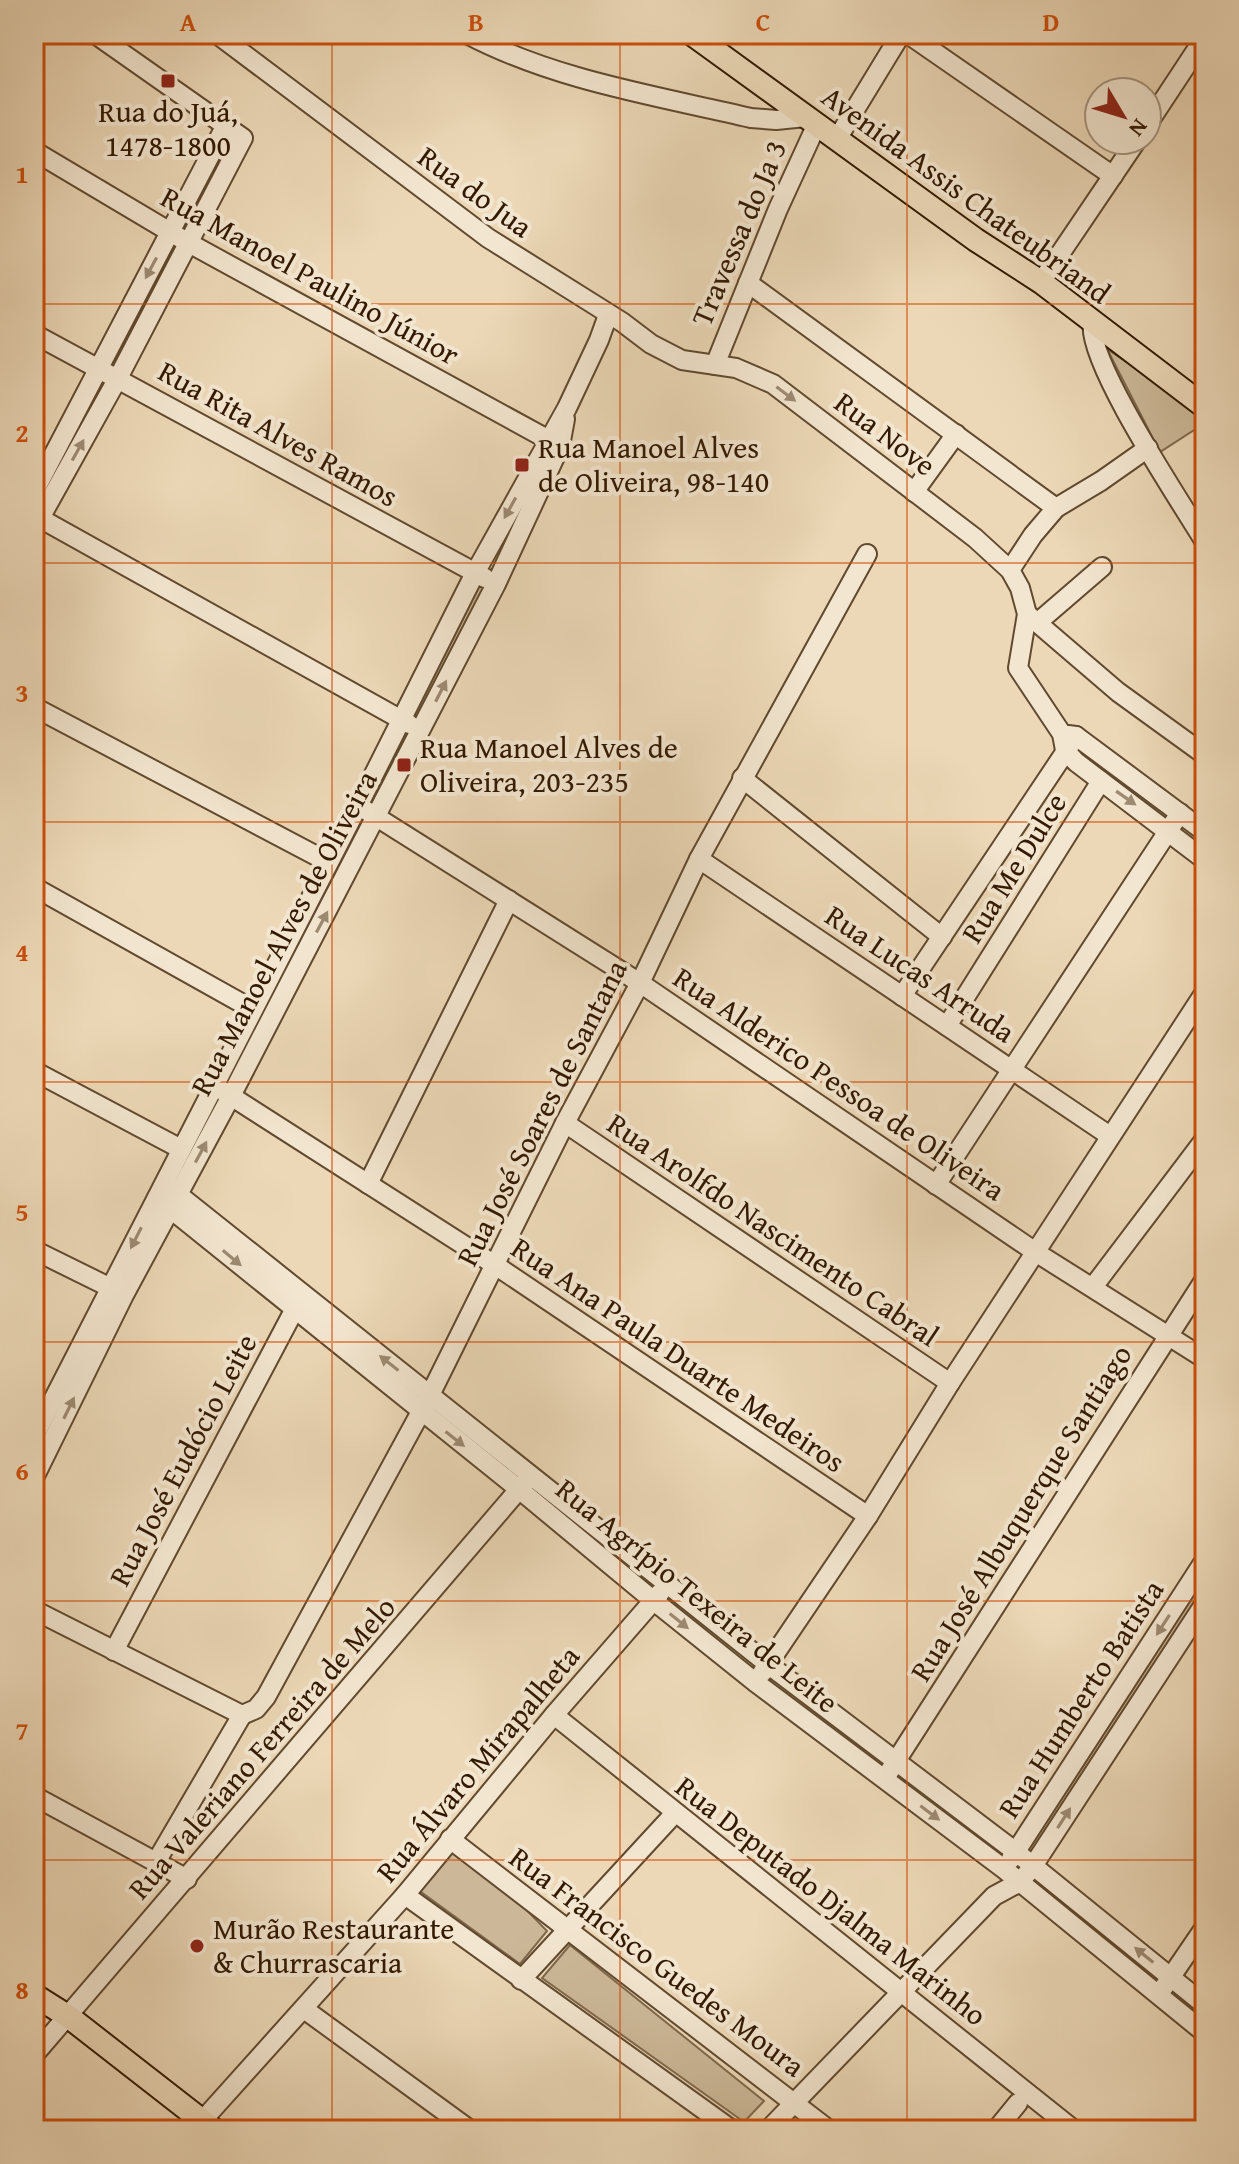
<svg xmlns="http://www.w3.org/2000/svg" width="1239" height="2164" font-family="'Gentium Book Plus',serif">
  <style>
    .green { fill: #ccb898; stroke: #7f684c; stroke-width: 2 }
    .lines { fill: none; stroke-linecap: round; stroke-linejoin: round }
    .minor-casing { stroke: #60492e; stroke-width: 22 }
    .major-casing { stroke: #321900; stroke-width: 26 }
    .minor { stroke: #f3e6d0; stroke-width: 18 }
    .major { stroke: #ecd8b7; stroke-width: 22 }
    .oneway { fill: #9c8a72 }
    .grid { fill: none; stroke: #cd4f0a; stroke-width: 2; stroke-opacity: 0.55 }
    .poi-dot { fill: #8f2418; stroke: #f3e6d0; stroke-width: 3 }
    .labels { text-anchor: middle; stroke-width: 8; stroke-linejoin: round; paint-order: stroke }
    .poi-label { font-size: 30px; fill: #321900; stroke: #f3e6d0; text-anchor: start }
    .street-label { font-size: 30px; fill: #321900; stroke: #f3e6d0 }
    .neatline { fill: none; stroke: #cd4f0a; stroke-width: 3 }
    .grid-label { font-size: 26px; text-anchor: middle; font-weight: bold; fill: #cd4f0a }
  </style>
  <rect width="100%" height="100%" fill="#ecd8b7"/>
  <filter id="stains"><feTurbulence type="fractalNoise" baseFrequency=".0025" numOctaves="4"/><feColorMatrix values="0 0 0 0 .2 0 0 0 0 .09 0 0 0 0 .02 0 0 0 .5 -.17"/></filter>
  <radialGradient id="worn" r=".72"><stop offset=".6" stop-color="#630" stop-opacity="0"/><stop offset="1" stop-color="#630" stop-opacity=".3"/></radialGradient>
  <g class="green">
    <path d="M1107,349L1205,415V423L1160,452Z"/>
    <path d="M477,576L491,584L420,724L406,717Z"/>
    <path d="M1205,1566V1595L1033,1858L1022,1850Z"/>
    <path d="M453,1848L510,1893L547,1931L520,1964L417,1889Z"/>
    <path d="M570,1945L764,2101L744,2122L542,1978Z"/>
  </g>
  <g class="lines">
    <g class="minor-casing">
      <g id="minor">
        <path d="M217,34L488,238L622,322L651,344L682,360L736,368L773,384L975,538L1010,570L1020,588L1027,614L1018,668L1062,734L1065,750L1076,762L1205,860"/>
        <path d="M467,34C554,80 657,96 751,118L776,120L806,117"/>
        <path d="M908,34L1113,176"/>
        <path d="M1147,125L1205,37"/>
        <path d="M837,139L901,34"/>
        <path d="M34,151L187,242L558,445"/>
        <path d="M1041,282L1137,140"/>
        <path d="M748,283L1056,508"/>
        <path d="M1093,323C1085,359 1182,504 1205,542"/>
        <path d="M34,334L485,578"/>
        <path d="M715,365L778,209L817,124"/>
        <path d="M34,492L226,125"/>
        <path d="M914,492L956,434"/>
        <path d="M34,515L409,724"/>
        <path d="M34,529L118,378L243,138L95,34"/>
        <path d="M1010,570L1033,535L1056,508L1101,481L1148,448"/>
        <path d="M1027,614L1118,692L1205,755"/>
        <path d="M1037,623L1102,567"/>
        <path d="M34,707L328,862"/>
        <path d="M1068,735L1076,736L1205,832"/>
        <path d="M742,778L942,937"/>
        <path d="M367,811L640,983L1037,1253L1205,1359"/>
        <path d="M699,859L1110,1136"/>
        <path d="M34,887L252,1009"/>
        <path d="M902,996L1076,736"/>
        <path d="M947,1026L1101,781"/>
        <path d="M34,1071L181,1149"/>
        <path d="M223,1091L495,1265L868,1516"/>
        <path d="M565,1123L950,1383"/>
        <path d="M165,1184L769,1665L1016,1852L1205,2005"/>
        <path d="M368,1184L509,900"/>
        <path d="M936,1185L1180,813"/>
        <path d="M157,1198L520,1490L654,1601L755,1682L1004,1869L1205,2033"/>
        <path d="M34,1250L121,1293"/>
        <path d="M1093,1287L1205,1139"/>
        <path d="M34,1437L358,806L475,573L567,408L599,340L608,315"/>
        <path d="M34,1478L124,1295L231,1096L496,584L560,446L565,419"/>
        <path d="M34,1610L242,1715L256,1709L266,1697L430,1395L565,1123L640,983L699,859L867,554"/>
        <path d="M114,1651L299,1301"/>
        <path d="M762,1673L868,1516L950,1383L1205,992"/>
        <path d="M554,1715L1074,2130"/>
        <path d="M889,1772L1205,1279"/>
        <path d="M34,1796L187,1879"/>
        <path d="M450,1839L829,2130"/>
        <path d="M1011,1859L1205,1560"/>
        <path d="M156,1862L242,1715"/>
        <path d="M405,1895L732,2130"/>
        <path d="M521,1980L675,1813"/>
        <path d="M1164,1987L1205,1927"/>
        <path d="M304,2009L470,2130"/>
        <path d="M34,2055L527,1480"/>
        <path d="M202,2121L405,1895L554,1715L660,1593"/>
        <path d="M768,2130L994,1896L1020,1882L1033,1866L1205,1603"/>
        <path d="M996,2130L1018,2103"/>
      </g>
    </g>
    <g class="major-casing">
      <g id="major">
        <path d="M692,34L976,240L1041,282L1205,407"/>
        <path d="M34,1995L69,2017L214,2130"/>
      </g>
    </g>
    <use href="#minor" class="minor"/>
    <use href="#major" class="major"/>
  </g>
  <defs><path id="oneway-solid" d="M-6-.8H1V-3.2L6.5 0L1 3.2V.8H-6Z" transform="scale(2)"/></defs>
  <g class="oneway">
    <use href="#oneway-solid" transform="translate(151 268) rotate(118)"/>
    <use href="#oneway-solid" transform="translate(786 394) rotate(37)"/>
    <use href="#oneway-solid" transform="translate(78 450) rotate(-61)"/>
    <use href="#oneway-solid" transform="translate(510 508) rotate(119)"/>
    <use href="#oneway-solid" transform="translate(441 691) rotate(-63)"/>
    <use href="#oneway-solid" transform="translate(1126 798) rotate(35)"/>
    <use href="#oneway-solid" transform="translate(322 922) rotate(-62)"/>
    <use href="#oneway-solid" transform="translate(201 1152) rotate(-62)"/>
    <use href="#oneway-solid" transform="translate(136 1238) rotate(117)"/>
    <use href="#oneway-solid" transform="translate(232 1258) rotate(40)"/>
    <use href="#oneway-solid" transform="translate(389 1363) rotate(-142)"/>
    <use href="#oneway-solid" transform="translate(69 1408) rotate(-64)"/>
    <use href="#oneway-solid" transform="translate(455 1439) rotate(38)"/>
    <use href="#oneway-solid" transform="translate(679 1621) rotate(39)"/>
    <use href="#oneway-solid" transform="translate(1163 1625) rotate(123)"/>
    <use href="#oneway-solid" transform="translate(930 1813) rotate(37)"/>
    <use href="#oneway-solid" transform="translate(1064 1818) rotate(-57)"/>
    <use href="#oneway-solid" transform="translate(1144 1955) rotate(-141)"/>
  </g>
  <path class="grid" d="M332,34V2130M620,34V2130M907,34V2130M34,304H1205M34,563H1205M34,822H1205M34,1082H1205M34,1342H1205M34,1601H1205M34,1860H1205"/>
  <g class="poi-dot">
    <rect x="160" y="73" width="16" height="16" rx="4"/>
    <rect x="514" y="457" width="16" height="16" rx="4"/>
    <rect x="396" y="757" width="16" height="16" rx="4"/>
    <circle cx="197" cy="1946" r="8"/>
  </g>
  <g class="labels">
    <g class="poi-label">
      <text x="168" y="122" text-anchor="middle">Rua do Juá,<tspan x="168" dy="34">1478-1800</tspan></text>
      <text x="538" y="458">Rua Manoel Alves<tspan x="538" dy="34">de Oliveira, 98-140</tspan></text>
      <text x="420" y="758">Rua Manoel Alves de<tspan x="420" dy="34">Oliveira, 203-235</tspan></text>
      <text x="213" y="1939">Murão Restaurante<tspan x="213" dy="34">&amp; Churrascaria</tspan></text>
    </g>
    <g class="street-label">
      <text transform="translate(475 192) rotate(36)" y="10">Rua do Jua</text>
      <text transform="translate(966 195) rotate(36)" y="10">Avenida Assis Chateubriand</text>
      <text transform="translate(739 233) rotate(-67)" y="10">Travessa do Ja 3</text>
      <text transform="translate(310 276) rotate(29)" y="10">Rua Manoel Paulino Júnior</text>
      <text transform="translate(278 434) rotate(29)" y="10">Rua Rita Alves Ramos</text>
      <text transform="translate(885 434) rotate(37)" y="10">Rua Nove</text>
      <text transform="translate(1014 868) rotate(-58)" y="10">Rua Me Dulce</text>
      <text transform="translate(284 933) rotate(-62)" y="10">Rua Manoel Alves de Oliveira</text>
      <text transform="translate(920 974) rotate(34)" y="10">Rua Lucas Arruda</text>
      <text transform="translate(839 1084) rotate(34)" y="10">Rua Alderico Pessoa de Oliveira</text>
      <text transform="translate(542 1113) rotate(-63)" y="10">Rua José Soares de Santana</text>
      <text transform="translate(773 1230) rotate(34)" y="10">Rua Arolfdo Nascimento Cabral</text>
      <text transform="translate(678 1355) rotate(34)" y="10">Rua Ana Paula Duarte Medeiros</text>
      <text transform="translate(183 1460) rotate(-62)" y="10">Rua José Eudócio Leite</text>
      <text transform="translate(1021 1513) rotate(-58)" y="10">Rua José Albuquerque Santiago</text>
      <text transform="translate(697 1596) rotate(39)" y="10">Rua Agrípio Texeira de Leite</text>
      <text transform="translate(1081 1699) rotate(-57)" y="10">Rua Humberto Batista</text>
      <text transform="translate(262 1748) rotate(-49)" y="10">Rua Valeriano Ferreira de Melo</text>
      <text transform="translate(478 1764) rotate(-50)" y="10">Rua Álvaro Mirapalheta</text>
      <text transform="translate(831 1901) rotate(38)" y="10">Rua Deputado Djalma Marinho</text>
      <text transform="translate(657 1962) rotate(37)" y="10">Rua Francisco Guedes Moura</text>
    </g>
  </g>
  <rect width="1239" height="2164" fill="none" stroke="#ecd8b7" stroke-width="88"/>
  <g transform="translate(1123 116) rotate(128)"><circle r="38" fill="#f3e6d0" stroke="#a6947d" stroke-width="2"/>
  <path d="M0-6L14 30L0 20L-14 30Z" fill="#8f2418"/>
  <text y="-12" font-size="22" font-weight="bold" text-anchor="middle" fill="#321900">N</text>
  </g>
  <rect x="44" y="44" width="1151" height="2076" class="neatline"/>
  <g class="grid-label">
    <text x="188" y="31">A</text>
    <text x="476" y="31">B</text>
    <text x="763" y="31">C</text>
    <text x="1051" y="31">D</text>
    <text x="22" y="183">1</text>
    <text x="22" y="442">2</text>
    <text x="22" y="702">3</text>
    <text x="22" y="961">4</text>
    <text x="22" y="1221">5</text>
    <text x="22" y="1480">6</text>
    <text x="22" y="1740">7</text>
    <text x="22" y="1999">8</text>
  </g>
  <rect width="100%" height="100%" filter="url(#stains)"/>
  <rect width="100%" height="100%" fill="url(#worn)"/>
</svg>
